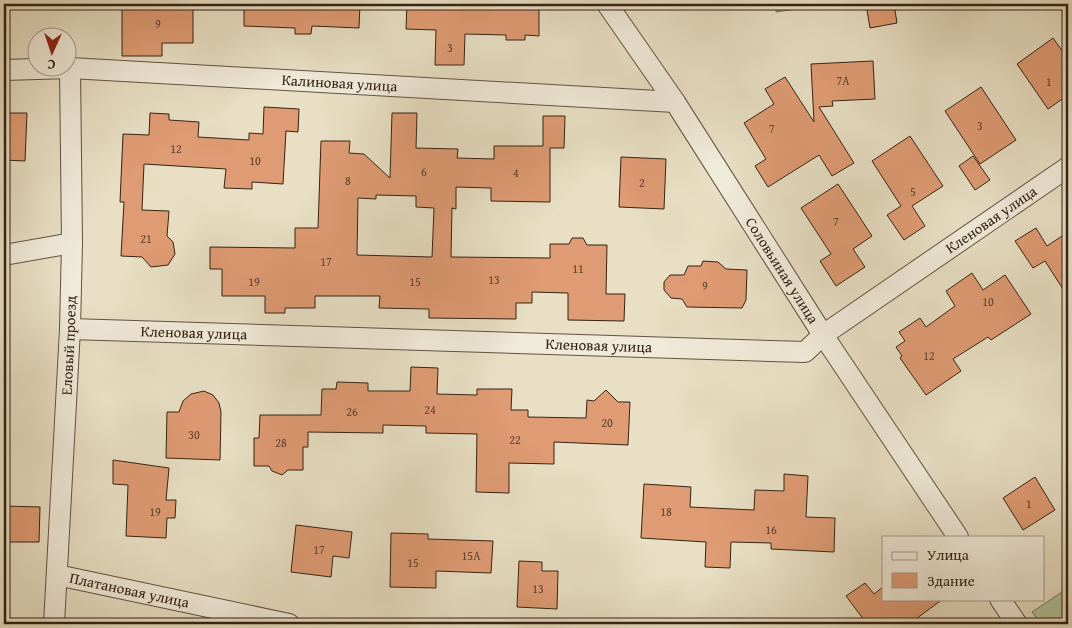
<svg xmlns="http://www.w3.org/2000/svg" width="1072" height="628" font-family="'Gentium Book Plus',serif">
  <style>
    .green { fill: #b0c399; stroke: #727356 }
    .building { fill: #df9b73; stroke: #342314; fill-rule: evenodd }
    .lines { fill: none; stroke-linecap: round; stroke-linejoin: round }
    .street-casing { stroke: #615240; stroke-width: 22 }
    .street { stroke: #f0ead9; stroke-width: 20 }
    .labels { text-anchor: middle; stroke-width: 5; stroke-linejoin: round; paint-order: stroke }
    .number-label { font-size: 12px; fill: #5f412c }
    .street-label { font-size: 15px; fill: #342314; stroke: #f0ead9 }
  </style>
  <rect width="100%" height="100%" fill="#e8dfc4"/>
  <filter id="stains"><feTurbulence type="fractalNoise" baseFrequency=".004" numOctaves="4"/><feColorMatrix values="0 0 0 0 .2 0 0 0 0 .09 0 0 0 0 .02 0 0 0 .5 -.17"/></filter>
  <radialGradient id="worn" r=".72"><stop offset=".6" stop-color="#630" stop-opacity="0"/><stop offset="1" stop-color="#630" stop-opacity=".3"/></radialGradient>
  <g class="green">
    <path d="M777,4H830L776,12Z"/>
    <path d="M1068,588V624H1041L1032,612Z"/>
  </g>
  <g class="building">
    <path d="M122,4H193V43H162V56H122Z"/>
    <path d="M244,4H360L359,28L312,26L311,34H295V28L244,26Z"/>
    <path d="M407,4H539V36L525,35V40H506V35L465,34L464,65H435L436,30L406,29Z"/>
    <path d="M866,4H894L897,23L870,28Z"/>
    <path d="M1053,38L1068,59V95L1048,109L1017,64Z"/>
    <path d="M873,61L875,99L832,101L833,106L819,107L854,163L832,176L819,155L768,187L755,166L766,159L744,123L774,104L765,89L785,77L814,122L811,64Z"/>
    <path d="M981,87L1016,140L980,164L945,111Z"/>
    <path d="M264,107L299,109L298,132L286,131L283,184L252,182V189L224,188L226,169L144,164L142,210L169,211L167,236L173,242L175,254L168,265L151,267L142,257L121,256L124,202H120L123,134L149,135L150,113L169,114V120L199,122L198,137L249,140V133L263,134Z"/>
    <path d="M4,113H27L25,161L4,160Z"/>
    <path d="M392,113H417L416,148L458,149L457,158L494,159V146H543V116H565L564,148H550V202L491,201V188L456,187V209L452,208L451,257L550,258V244H569L572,238H583L587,245H607L606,294H625L624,321L568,320V293L532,292V303H516V319L429,318V309L379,308L380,296H315V308H285V313H265V296H222V269H210V247L295,248V228H318L321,141H350L349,153L364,154L390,178ZM376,195L416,196V207L434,208L432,257L357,255L358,198L376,199Z"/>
    <path d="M910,136L943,186L912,206L925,226L904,240L887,215L901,206L872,161Z"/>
    <path d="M973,156L990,180L975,190L959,166Z"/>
    <path d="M621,157L666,159L664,209L619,207Z"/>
    <path d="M838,184L872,236L853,249L865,267L836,286L820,261L831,254L801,208Z"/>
    <path d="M1036,228L1047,246L1068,232V297L1045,261L1033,268L1015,241Z"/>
    <path d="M703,261L718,262L726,269L747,270L746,300L742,308L687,307L682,299L671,298L664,290V282L670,275H684L688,266H701Z"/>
    <path d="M972,273L983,290L1005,275L1031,314L991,340L988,337L953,359L961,371L926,395L900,358L902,356L896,347L905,341L899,332L920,318L926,327L955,306L946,291Z"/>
    <path d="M411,367L438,368L437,394L477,395V389H512L511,410H528V417L586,418L587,400L594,401L606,390L618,402H630L628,445L554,442V464L509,463V493L476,492L477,434L426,433V426L383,425V433L308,432V447H303V470H288L282,475L272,471L269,466H254V438H259L260,415H321L322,389H336L337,382L368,383V391H410Z"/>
    <path d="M204,391L213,395L219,403L221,412L220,460L166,458L167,412H179L183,401L191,394Z"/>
    <path d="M113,460L169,468L166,500H176L175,518H167L166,538L126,536L128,485L113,484Z"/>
    <path d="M784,474L808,476L806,517L835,518L834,552L771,549V543L731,542L730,568L705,567L706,542L641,538L644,484L691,487L690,507L754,510L755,490L784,491Z"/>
    <path d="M1035,477L1055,510L1023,530L1003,498Z"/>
    <path d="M4,506L40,507L39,542H4Z"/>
    <path d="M296,525L352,532L349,558L333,556L331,577L291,572Z"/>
    <path d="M391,533L428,534V539L493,541L491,573L436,571V588L390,587Z"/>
    <path d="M519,561L542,562V571H558L557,609L517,607Z"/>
    <path d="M865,583L874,594L883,587V599H943L909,624H867L846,596Z"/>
  </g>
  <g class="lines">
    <g class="street-casing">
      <g id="street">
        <path id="s1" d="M607,4L675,102L823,335L958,537"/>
        <path id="s2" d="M4,70L70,68L675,102"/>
        <path d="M4,255L72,243"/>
        <path id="s3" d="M70,329L805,352L823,335L1068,167"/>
        <path id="s4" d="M57,575L289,624"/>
        <path d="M1000,599L1017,624"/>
        <path id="s5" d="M54,624L70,329L72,243L70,68"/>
      </g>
    </g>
    <use href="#street" class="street"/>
  </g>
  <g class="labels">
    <g class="number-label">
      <text x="158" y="28">9</text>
      <text x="450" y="52">3</text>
      <text x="843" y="85">7А</text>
      <text x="1049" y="86">1</text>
      <text x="980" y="130">3</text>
      <text x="772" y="133">7</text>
      <text x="176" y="153">12</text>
      <text x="255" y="165">10</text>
      <text x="424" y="176">6</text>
      <text x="516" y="177">4</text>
      <text x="348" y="185">8</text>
      <text x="642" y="187">2</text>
      <text x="913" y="196">5</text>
      <text x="836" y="226">7</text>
      <text x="146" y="243">21</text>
      <text x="326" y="266">17</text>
      <text x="578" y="273">11</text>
      <text x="494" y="284">13</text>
      <text x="254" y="286">19</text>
      <text x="415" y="286">15</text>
      <text x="705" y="290">9</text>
      <text x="988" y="306">10</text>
      <text x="929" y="360">12</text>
      <text x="430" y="414">24</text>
      <text x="352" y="416">26</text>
      <text x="607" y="427">20</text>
      <text x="194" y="439">30</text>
      <text x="515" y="444">22</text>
      <text x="281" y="447">28</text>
      <text x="1029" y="508">1</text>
      <text x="155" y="516">19</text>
      <text x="666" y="516">18</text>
      <text x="771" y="534">16</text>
      <text x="319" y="554">17</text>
      <text x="471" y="560">15А</text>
      <text x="413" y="567">15</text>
      <text x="538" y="593">13</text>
    </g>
    <g class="street-label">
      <text dy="5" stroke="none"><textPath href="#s2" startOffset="336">Калиновая улица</textPath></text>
      <text dy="5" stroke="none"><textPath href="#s3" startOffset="964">Кленовая улица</textPath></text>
      <text dy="5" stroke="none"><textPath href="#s1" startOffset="319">Соловьиная улица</textPath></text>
      <text dy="5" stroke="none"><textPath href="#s3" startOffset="124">Кленовая улица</textPath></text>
      <text dy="5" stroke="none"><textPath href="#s5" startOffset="279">Еловый проезд</textPath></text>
      <text dy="5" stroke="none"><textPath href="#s3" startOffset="529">Кленовая улица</textPath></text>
      <text dy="5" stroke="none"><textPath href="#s4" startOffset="74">Платановая улица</textPath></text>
    </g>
  </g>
  <rect width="1072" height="628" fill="none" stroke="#e8dfc4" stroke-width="20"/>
  <rect x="5" y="5" width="1062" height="618" fill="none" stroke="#342314" stroke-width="2.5"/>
  <rect x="10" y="10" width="1052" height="608" fill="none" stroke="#342314"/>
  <rect x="882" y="536" width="162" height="65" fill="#f0ead9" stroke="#a59a8a"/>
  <rect x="892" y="552" width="25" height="8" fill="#f0ead9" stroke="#a59a8a"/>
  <text x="927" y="560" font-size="15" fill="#342314">Улица</text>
  <rect x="892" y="573" width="25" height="15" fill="#df9b73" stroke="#a59a8a"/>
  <text x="927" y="586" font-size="15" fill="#342314">Здание</text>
  <g transform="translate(52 52) rotate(183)"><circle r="24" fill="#f0ead9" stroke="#a59a8a"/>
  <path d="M0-4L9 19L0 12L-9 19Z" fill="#8f2418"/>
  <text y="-8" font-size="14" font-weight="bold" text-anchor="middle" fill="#342314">С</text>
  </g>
  <rect width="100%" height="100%" filter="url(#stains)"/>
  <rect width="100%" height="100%" fill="url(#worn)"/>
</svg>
